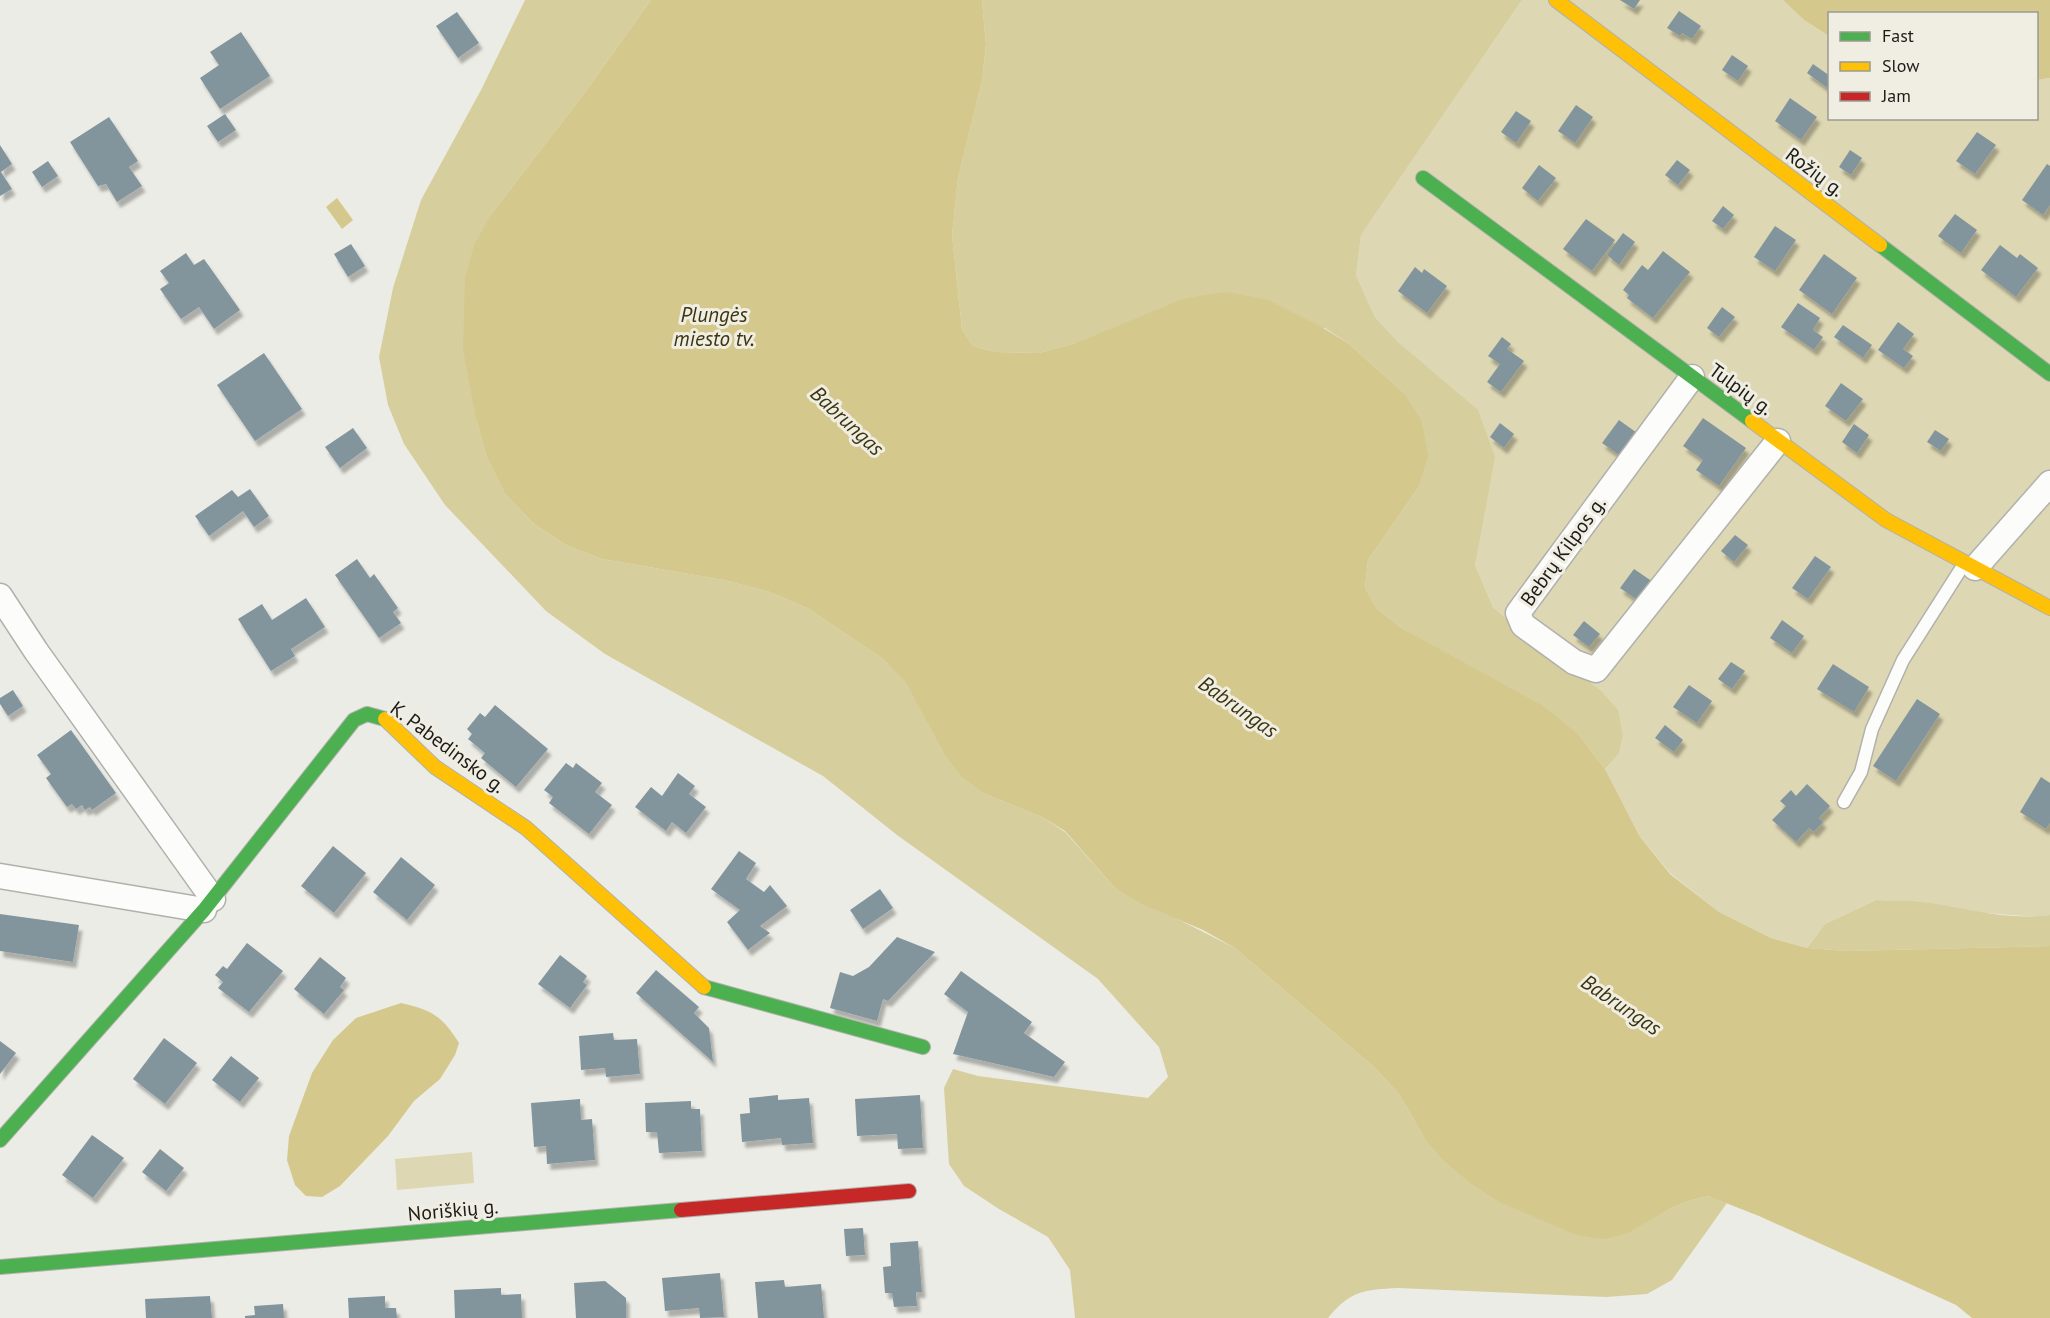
<svg xmlns="http://www.w3.org/2000/svg" width="2050" height="1318" font-family="'PT Sans',sans-serif">
  <style>
    .green { fill: #ddd7b3 }
    .forest { fill: #d7ce9d }
    .water { fill: #d4c88c }
    .building { fill: #83959c; filter: url(#shadow) }
    .lines { fill: none; stroke-linecap: round; stroke-linejoin: round }
    .lane-casing { stroke: #b1b1ac; stroke-width: 15 }
    .street-casing { stroke: #b1b1ac; stroke-width: 27 }
    .fast-casing { stroke: #b1b1ac; stroke-width: 16 }
    .slow-casing { stroke: #b1b1ac; stroke-width: 16 }
    .jam-casing { stroke: #b1b1ac; stroke-width: 16 }
    .lane { stroke: #fcfcfb; stroke-width: 12 }
    .street { stroke: #fcfcfb; stroke-width: 24 }
    .fast { stroke: #4caf50; stroke-width: 14 }
    .slow { stroke: #ffc107; stroke-width: 14 }
    .jam { stroke: #c62828; stroke-width: 14 }
    .labels { text-anchor: middle; stroke-width: 6; stroke-linejoin: round; paint-order: stroke }
    .street-label { font-size: 20px; fill: #1c1b17; stroke: #f0eee2 }
    .water-label { font-size: 21px; font-style: italic; fill: #3b350f; stroke: #f0eee2 }
  </style>
  <defs>
    <filter id="shadow"><feDropShadow dx="3.5" dy="6" stdDeviation="1.5" flood-color="#0004"/></filter>
  </defs>
  <rect width="100%" height="100%" fill="#ecece6"/>
  <g class="green">
    <path d="M1522,0H1783L1804,20L1829,36L1830,118H2036L2037,80L2050,78V915L2036,917L1972,912L1922,902L1876,900L1825,924L1807,948L1771,938L1719,912L1670,873L1640,837L1605,769L1619,754L1623,736L1527,637L1493,607L1475,565L1482,520L1399,343L1375,317L1356,275L1361,235Z"/>
    <path d="M472,1152L474,1183L397,1190L395,1159Z"/>
  </g>
  <g class="forest">
    <path d="M525,0H651L586,91L492,213L476,419L487,458L505,494L534,524L566,545L602,559L724,580L770,592L809,609L883,659L905,680L944,754L985,794L1042,817L1065,832L1114,887L1235,948L1374,1067L1399,1094L1425,1139L1667,1210L1688,1201L1708,1196L1727,1203L1672,1280L1647,1294L1606,1297L1398,1288C1364,1290 1351,1290 1328,1318H1075L1070,1270L1048,1237L999,1209L964,1186L949,1164L944,1088L953,1069L978,1076L1148,1098L1168,1077L1159,1047L1098,979L897,835L823,776L605,654L546,611L445,505L404,444L388,405L379,357L393,288L421,200L481,90Z"/>
    <path d="M982,0H1522L1361,235L1356,275L1375,317L1399,343L1478,410L1495,457L1475,565L1493,607L1527,637L1600,690L1618,710L1623,736L1619,754L1605,769L1579,735L1403,629L1377,609L1365,588L1368,560L1418,488L1404,393L1349,344L1325,328L1076,343L1039,353L995,352L973,346L962,329L952,235L958,178L982,81L986,45Z"/>
    <path d="M1876,900C1891,901 1908,900 1923,902C1965,908 2008,921 2050,915V946L1846,951L1807,948L1825,924Z"/>
  </g>
  <g class="water">
    <path d="M651,0H982L986,45L982,81L958,178L952,235L962,329L973,346L995,352L1039,353L1076,343L1186,298L1227,292L1268,300L1325,329L1349,344L1404,393L1422,422L1428,456L1418,488L1368,560L1365,588L1377,609L1403,629L1543,706L1579,735L1605,769L1640,837L1670,874L1719,912L1771,938L1807,948L1846,951L2050,946V1318H1972L1956,1305L1932,1294L1759,1216L1708,1196L1688,1201L1667,1210L1628,1233L1605,1239L1576,1235L1500,1202L1470,1183L1443,1160L1425,1139L1399,1094L1374,1067L1235,948L1203,930L1142,904L1114,887L1065,831L1042,817L985,794L961,776L944,754L905,681L883,659L809,609L770,592L724,580L602,559L566,545L534,524L505,494L487,458L476,419L463,349L465,279L474,245L492,213L586,91Z"/>
    <path d="M1783,0H2050V78L2037,80L2036,14H1830L1829,36L1804,20Z"/>
    <path d="M337,198L353,220L342,229L326,207Z"/>
    <path d="M401,1003C432,1010 442,1016 459,1043L455,1055L440,1079L414,1101L388,1136L340,1186L322,1197L306,1196L295,1185L287,1160L289,1136L312,1073L333,1040L356,1018Z"/>
  </g>
  <g class="building">
    <path d="M1620,0H1640L1634,9Z"/>
    <path d="M1679,11L1701,26L1692,39L1682,33L1680,36L1667,28Z"/>
    <path d="M457,12L479,43L458,58L436,26Z"/>
    <path d="M241,32L270,76L220,109L200,78L219,65L210,52Z"/>
    <path d="M1732,55L1748,66L1738,81L1722,70Z"/>
    <path d="M1813,64L1830,76L1829,89L1807,73Z"/>
    <path d="M1790,98L1817,117L1801,140L1775,121Z"/>
    <path d="M1576,105L1593,117L1575,143L1558,131Z"/>
    <path d="M1516,111L1531,121L1516,143L1501,132Z"/>
    <path d="M225,114L236,130L218,142L207,126Z"/>
    <path d="M109,117L138,161L129,167L142,186L117,202L106,184L98,186L70,142Z"/>
    <path d="M1977,132L1996,145L1975,174L1956,161Z"/>
    <path d="M0,145L12,164L1,172L12,189L0,196Z"/>
    <path d="M1850,150L1862,158L1851,175L1839,167Z"/>
    <path d="M1677,160L1690,170L1678,185L1665,175Z"/>
    <path d="M48,161L58,176L42,187L32,172Z"/>
    <path d="M2047,164L2050,166V205L2043,215L2022,200Z"/>
    <path d="M1539,165L1556,178L1538,201L1522,188Z"/>
    <path d="M1723,206L1734,215L1723,229L1712,221Z"/>
    <path d="M1955,214L1977,230L1961,253L1938,236Z"/>
    <path d="M1586,219L1615,240L1592,271L1563,249Z"/>
    <path d="M1775,226L1796,240L1775,271L1754,257Z"/>
    <path d="M1623,233L1635,242L1619,265L1607,255Z"/>
    <path d="M351,244L365,266L348,277L334,254Z"/>
    <path d="M2000,245L2017,258L2020,254L2038,268L2016,297L1981,270Z"/>
    <path d="M1663,251L1690,272L1653,318L1627,298L1629,295L1623,290L1642,265L1648,270Z"/>
    <path d="M186,253L194,265L204,259L240,310L214,329L199,307L181,319L160,289L169,283L160,271Z"/>
    <path d="M1824,254L1857,278L1832,314L1799,290Z"/>
    <path d="M1415,267L1422,273L1424,269L1447,286L1427,313L1398,291Z"/>
    <path d="M1798,303L1820,318L1813,330L1823,337L1814,350L1781,327Z"/>
    <path d="M1722,307L1735,317L1719,337L1707,328Z"/>
    <path d="M1898,322L1914,334L1903,349L1913,356L1904,368L1878,350Z"/>
    <path d="M1843,325L1872,345L1863,358L1834,337Z"/>
    <path d="M1502,337L1511,344L1507,349L1524,361L1501,392L1487,382L1500,364L1488,356Z"/>
    <path d="M264,353L302,409L255,441L217,385Z"/>
    <path d="M1841,383L1863,399L1846,421L1825,406Z"/>
    <path d="M1703,418L1746,448L1719,486L1696,470L1703,460L1683,446Z"/>
    <path d="M1619,420L1644,438L1628,461L1602,443Z"/>
    <path d="M1500,423L1514,434L1504,448L1490,437Z"/>
    <path d="M1854,424L1869,435L1857,453L1842,442Z"/>
    <path d="M353,428L367,448L340,468L325,447Z"/>
    <path d="M1935,430L1949,439L1941,451L1927,442Z"/>
    <path d="M250,489L269,516L254,527L243,511L209,536L195,516L232,490L238,497Z"/>
    <path d="M1735,535L1748,545L1734,562L1721,551Z"/>
    <path d="M1815,556L1831,567L1808,599L1792,588Z"/>
    <path d="M357,559L370,578L374,574L398,608L393,612L401,623L379,638L335,575Z"/>
    <path d="M1634,569L1653,582L1639,601L1620,588Z"/>
    <path d="M306,598L325,627L291,649L295,656L271,671L238,619L262,604L272,620Z"/>
    <path d="M1782,620L1804,636L1792,653L1770,638Z"/>
    <path d="M1584,621L1600,634L1589,647L1573,635Z"/>
    <path d="M1731,662L1745,671L1732,689L1718,679Z"/>
    <path d="M1833,664L1869,687L1854,712L1817,689Z"/>
    <path d="M1689,685L1712,701L1697,723L1673,707Z"/>
    <path d="M13,690L23,706L8,716L0,704V698Z"/>
    <path d="M1917,699L1940,714L1896,781L1873,766Z"/>
    <path d="M495,705L548,749L516,787L481,758L485,753L468,739L472,734L467,729L480,713L485,717Z"/>
    <path d="M1665,725L1683,740L1674,752L1655,738Z"/>
    <path d="M71,730L116,793L92,810L90,807L85,810L82,805L76,809L72,804L67,807L46,778L51,774L37,755Z"/>
    <path d="M566,763L573,768L576,763L602,783L595,792L612,805L589,834L549,803L553,797L544,790Z"/>
    <path d="M678,773L695,786L689,794L706,807L686,833L672,822L666,831L635,807L651,787L662,796Z"/>
    <path d="M2041,777L2050,783V823L2046,829L2020,812Z"/>
    <path d="M1807,784L1830,806L1819,818L1823,822L1814,832L1809,828L1796,842L1772,820L1786,806L1780,801L1791,790L1796,796Z"/>
    <path d="M333,846L366,873L334,913L301,886Z"/>
    <path d="M739,851L756,863L746,879L764,892L770,885L787,906L760,926L770,933L748,950L727,922L740,910L711,889Z"/>
    <path d="M401,857L435,885L407,920L373,892Z"/>
    <path d="M880,889L893,908L863,929L850,910Z"/>
    <path d="M0,914L79,925L73,962L0,951Z"/>
    <path d="M897,937L935,952L888,1001L883,999L877,1021L830,1008L840,972L853,976L869,967Z"/>
    <path d="M247,943L283,971L249,1012L218,988L223,982L215,975L223,966L227,969Z"/>
    <path d="M560,955L587,976L583,982L587,985L570,1008L538,984Z"/>
    <path d="M320,957L346,978L340,987L344,990L324,1014L294,989Z"/>
    <path d="M656,970L699,1007L694,1013L709,1028L713,1062L636,993Z"/>
    <path d="M961,971L1032,1022L1024,1033L1065,1062L1054,1077L953,1054L968,1012L944,994Z"/>
    <path d="M613,1033L614,1040L637,1039L640,1074L606,1077L605,1068L581,1070L579,1036Z"/>
    <path d="M164,1038L197,1063L165,1104L133,1079Z"/>
    <path d="M0,1041L16,1053L0,1074Z"/>
    <path d="M231,1056L259,1078L240,1102L212,1080Z"/>
    <path d="M778,1095V1100L809,1098L813,1143L782,1145L781,1138L742,1142L740,1114L750,1113L749,1098Z"/>
    <path d="M920,1095L923,1148L898,1149L897,1134L857,1136L855,1099Z"/>
    <path d="M580,1099L581,1120L592,1119L595,1160L547,1164L546,1146L534,1147L531,1103Z"/>
    <path d="M691,1101V1109H700L702,1151L659,1153L657,1132H646L645,1103Z"/>
    <path d="M92,1135L124,1158L93,1198L62,1175Z"/>
    <path d="M160,1149L184,1168L166,1191L142,1172Z"/>
    <path d="M863,1228L865,1255L846,1256L844,1229Z"/>
    <path d="M918,1241L922,1292H916L917,1306L894,1307L892,1293H885L883,1267L891,1266L890,1243Z"/>
    <path d="M720,1273L724,1317L700,1318L699,1308L665,1311L662,1278Z"/>
    <path d="M784,1280L785,1287L821,1284L824,1318H758L755,1282Z"/>
    <path d="M605,1281L626,1298V1318H576L574,1283Z"/>
    <path d="M501,1288V1295L521,1294L522,1318H455L454,1290Z"/>
    <path d="M210,1296L212,1318H146L145,1299Z"/>
    <path d="M385,1296V1308H396L397,1318H349L348,1298Z"/>
    <path d="M283,1304L284,1318H245V1316L255,1315L254,1306Z"/>
  </g>
  <g class="lines">
    <g class="lane-casing">
      <path id="lane" d="M1844,802L1861,772L1872,729L1903,660L1964,564"/>
    </g>
    <g class="street-casing">
      <g id="street">
        <path d="M1692,377L1518,613L1523,625L1574,662L1596,670L1778,441"/>
        <path d="M1975,568L2050,483"/>
        <path d="M0,596L36,651L213,899"/>
        <path d="M0,876L204,910"/>
      </g>
    </g>
    <g class="fast-casing">
      <g id="fast">
        <path d="M1423,178L1752,421"/>
        <path d="M1880,245L2050,374"/>
        <path d="M704,987L923,1047"/>
        <path d="M0,1140L204,910L354,720L367,714L385,719"/>
        <path d="M0,1267L681,1210"/>
      </g>
    </g>
    <g class="slow-casing">
      <g id="slow">
        <path d="M1556,0L1880,245"/>
        <path d="M1752,421L1886,520L2050,608"/>
        <path d="M385,719L435,767L526,828L704,987"/>
      </g>
    </g>
    <g class="jam-casing">
      <path id="jam" d="M681,1210L909,1191"/>
    </g>
    <use href="#lane" class="lane"/>
    <use href="#street" class="street"/>
    <use href="#fast" class="fast"/>
    <use href="#slow" class="slow"/>
    <use href="#jam" class="jam"/>
  </g>
  <g class="labels">
    <g class="street-label">
      <text transform="translate(1815 172) rotate(37)" y="7">Rožių g.</text>
      <text transform="translate(1741 389) rotate(36)" y="7">Tulpių g.</text>
      <text transform="translate(1563 551) rotate(-54)" y="7">Bebrų Kilpos g.</text>
      <text transform="translate(448 747) rotate(37)" y="7">K. Pabedinsko g.</text>
      <text transform="translate(453 1210) rotate(-5)" y="7">Noriškių g.</text>
    </g>
    <g class="water-label">
      <text x="714" y="322">Plungės<tspan x="714" dy="24">miesto tv.</tspan></text>
      <text transform="translate(847 421) rotate(43)" y="7">Babrungas</text>
      <text transform="translate(1238 707) rotate(35)" y="7">Babrungas</text>
      <text transform="translate(1621 1005) rotate(34)" y="7">Babrungas</text>
    </g>
  </g>
  <rect x="1828" y="12" width="210" height="108" fill="#f0eee2" stroke="#9b9a91" stroke-width="1.5"/>
  <rect x="1840" y="32" width="30" height="9" fill="#4caf50" stroke="#9b9a91" stroke-width="1.5"/>
  <text x="1882" y="42" font-size="18" fill="#1c1b17">Fast</text>
  <rect x="1840" y="62" width="30" height="9" fill="#ffc107" stroke="#9b9a91" stroke-width="1.5"/>
  <text x="1882" y="72" font-size="18" fill="#1c1b17">Slow</text>
  <rect x="1840" y="92" width="30" height="9" fill="#c62828" stroke="#9b9a91" stroke-width="1.5"/>
  <text x="1882" y="102" font-size="18" fill="#1c1b17">Jam</text>
</svg>
